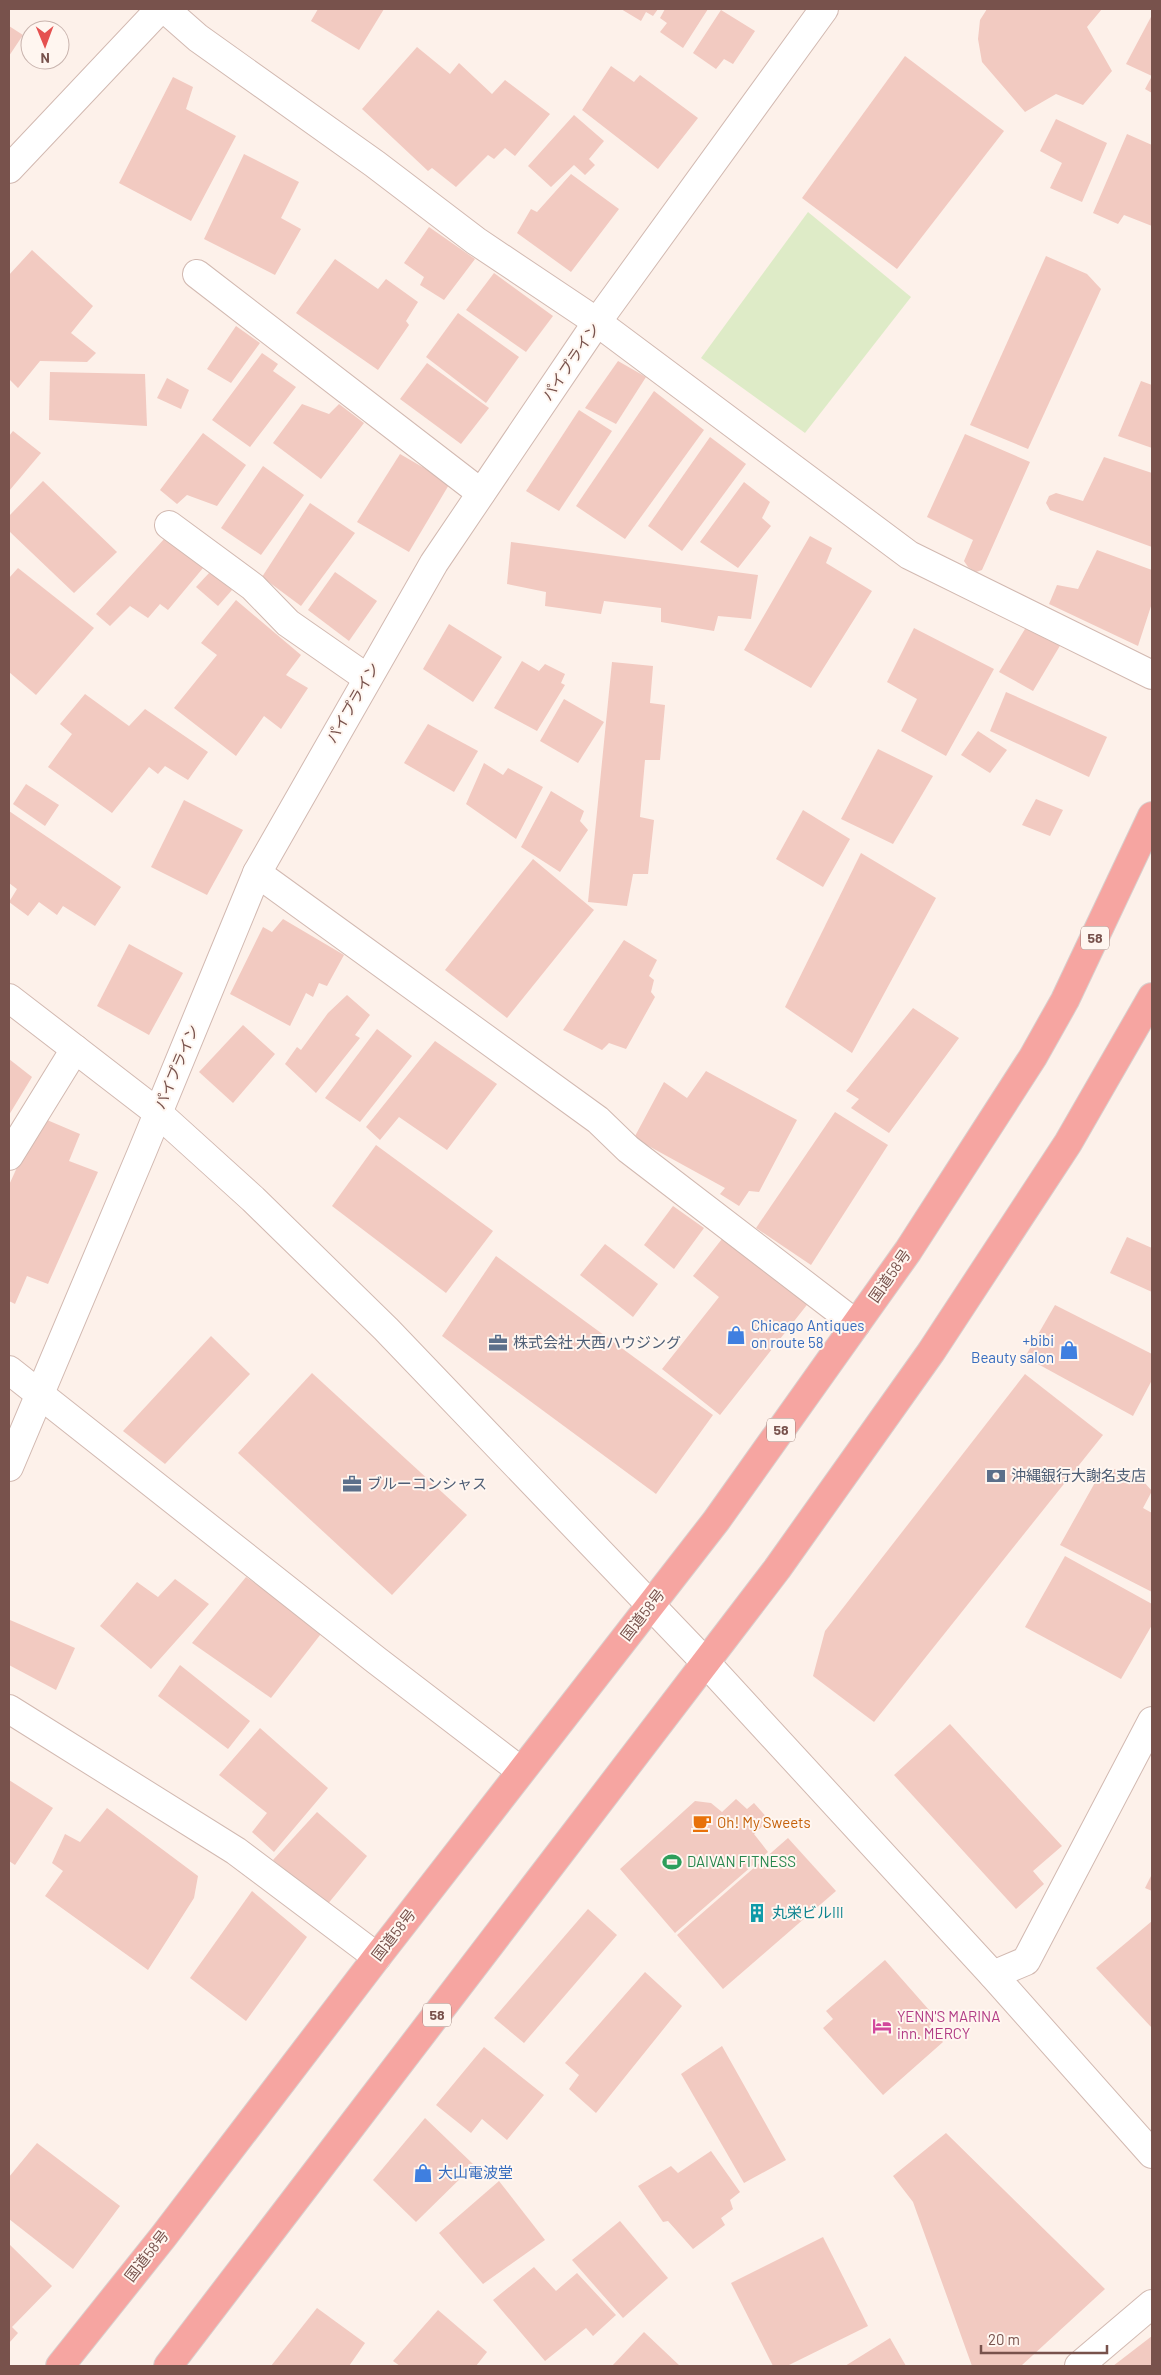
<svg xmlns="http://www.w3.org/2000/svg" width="1161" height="2375" font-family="Barlow,'Noto Sans JP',sans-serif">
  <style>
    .green { fill: #deebc7 }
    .building { fill: #f2cac1 }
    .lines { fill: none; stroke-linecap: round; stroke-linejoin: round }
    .minor-casing { stroke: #d2b9b1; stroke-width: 30 }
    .highway-casing { stroke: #d9cfcd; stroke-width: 30 }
    .minor { stroke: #fff; stroke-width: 28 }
    .highway { stroke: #f6a5a1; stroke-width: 28 }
    .labels { text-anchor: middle; stroke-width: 4; stroke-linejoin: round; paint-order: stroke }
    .shield { fill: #fff6f0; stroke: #a0837d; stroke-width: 1 }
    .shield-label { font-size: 14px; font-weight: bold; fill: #78524c }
    .street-label { font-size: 15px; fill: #78524c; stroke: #fff6f0 }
    .shop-label { font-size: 15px; fill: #366cbe; stroke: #fff6f0; text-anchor: start }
    .service-label { font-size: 15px; fill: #4e5e75; stroke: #fff6f0; text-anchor: start }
    .food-label { font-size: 15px; fill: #c56008; stroke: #fff6f0; text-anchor: start }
    .leisure-label { font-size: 15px; fill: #27864d; stroke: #fff6f0; text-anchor: start }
    .culture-label { font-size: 15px; fill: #0d838f; stroke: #fff6f0; text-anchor: start }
    .hotel-label { font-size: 15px; fill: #b23c85; stroke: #fff6f0; text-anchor: start }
  </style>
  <rect width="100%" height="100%" fill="#fdf1ea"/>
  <path class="green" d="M808,212L911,297L805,433L701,358Z"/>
  <g class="building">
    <path d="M318,9H384L359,50L311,21Z"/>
    <path d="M621,9H658L653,16L646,12L641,21Z"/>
    <path d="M665,9H708L683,48L660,32L667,23L660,18Z"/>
    <path d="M987,9H1102L1087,27L1112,71L1083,105L1056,94L1025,112L982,62L978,39L980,20Z"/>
    <path d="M721,10L755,31L733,64L724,59L716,69L693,53Z"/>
    <path d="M1152,15V76L1126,64Z"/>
    <path d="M9,26L23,35L9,56Z"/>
    <path d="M417,47L450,74L459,63L492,94L505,80L550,114L515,156L505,148L494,159L488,155L456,187L432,168L428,171L362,109Z"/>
    <path d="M905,56L1004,131L897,269L802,198Z"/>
    <path d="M611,66L634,82L640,75L698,118L658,169L582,110Z"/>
    <path d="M1152,76V93L1145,89Z"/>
    <path d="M173,77L193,87L186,109L236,136L191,221L119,183Z"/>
    <path d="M574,115L604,141L589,159L595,165L585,175L574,165L551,187L528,166Z"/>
    <path d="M1056,119L1107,143L1082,202L1050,188L1062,163L1040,151Z"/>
    <path d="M1127,134L1152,145V226L1124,215L1118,224L1093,213Z"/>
    <path d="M244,154L299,182L281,218L301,229L275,275L204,239Z"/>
    <path d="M571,174L619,209L571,272L517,233L531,209L537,212Z"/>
    <path d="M429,227L475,259L444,300L420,285L424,277L404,263Z"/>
    <path d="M32,250L93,306L71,333L96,353L87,362L40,361L18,388L9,379V275Z"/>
    <path d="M1046,256L1087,274L1101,289L1028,449L970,425Z"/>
    <path d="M335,259L378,289L386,279L418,302L406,321L409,325L378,370L296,313Z"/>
    <path d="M494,273L553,316L526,352L466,310Z"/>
    <path d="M458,313L519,357L486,403L426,357Z"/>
    <path d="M236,326L260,343L231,383L207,369Z"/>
    <path d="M262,353L278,364L273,371L296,387L250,447L212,420Z"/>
    <path d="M618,361L646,377L616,424L585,408Z"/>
    <path d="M427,363L489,408L461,444L400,399Z"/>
    <path d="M50,372L145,374L147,426L49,420Z"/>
    <path d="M167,378L189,390L181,409L157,398Z"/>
    <path d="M1141,381L1152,385V448L1118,436Z"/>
    <path d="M654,391L704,430L625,539L576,506Z"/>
    <path d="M302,404L329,414L339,404L364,423L321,479L273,443Z"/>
    <path d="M579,410L612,431L559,511L526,491Z"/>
    <path d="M13,431L41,453L9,491V436Z"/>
    <path d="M203,433L246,465L217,506L187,495L177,504L160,490Z"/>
    <path d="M965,434L1030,462L982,570L976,572L968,567L964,561L973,540L927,517Z"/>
    <path d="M710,437L746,464L682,551L648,526Z"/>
    <path d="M400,454L450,483L409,552L357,522Z"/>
    <path d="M1104,457L1152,473V547L1050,510L1046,503L1049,496L1056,493L1083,501Z"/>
    <path d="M263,466L304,495L261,555L221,528Z"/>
    <path d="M43,481L117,552L74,593L9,531V516Z"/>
    <path d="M744,482L770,502L762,518L771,526L738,568L700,542Z"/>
    <path d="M310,503L355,533L301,606L262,577Z"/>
    <path d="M810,536L832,548L826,563L872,591L811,688L744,650Z"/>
    <path d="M165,538L203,568L168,610L160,604L148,618L130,606L110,626L96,614Z"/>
    <path d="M511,542L758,575L751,619L718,616L714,631L661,622V608L604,601L601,614L545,606L546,592L507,584Z"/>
    <path d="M1097,550L1152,570V603L1138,646L1049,604L1057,585L1078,589Z"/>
    <path d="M18,568L94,628L36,695L9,672V578Z"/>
    <path d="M210,572L232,590L218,606L196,587Z"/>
    <path d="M335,572L377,601L349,641L308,610Z"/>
    <path d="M236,600L301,655L286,675L308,688L281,729L264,716L236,756L174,708L217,655L201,643Z"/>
    <path d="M449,624L502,657L473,702L423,669Z"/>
    <path d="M1028,624L1061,644L1033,691L999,672Z"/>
    <path d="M914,628L994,669L946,756L901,731L917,699L887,682Z"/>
    <path d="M522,661L539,671L545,664L565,674L561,683L565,685L537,731L494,708Z"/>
    <path d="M612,662L653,666L650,703L665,705L660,760H645L640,817L654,820L648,874H633L627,906L588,902Z"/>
    <path d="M1006,692L1107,737L1089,777L990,731Z"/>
    <path d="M85,694L129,726L145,709L208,752L188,780L165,766L158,774L149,767L112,813L48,767L72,734L60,724Z"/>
    <path d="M564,699L604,722L578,763L540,741Z"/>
    <path d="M428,724L478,751L454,792L404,763Z"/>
    <path d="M978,731L1007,750L990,773L961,755Z"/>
    <path d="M878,749L933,776L893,844L841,819Z"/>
    <path d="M484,763L503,775L508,768L543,787L516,839L466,804Z"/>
    <path d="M26,784L59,805L45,826L13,804Z"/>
    <path d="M551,791L584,811L580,821L588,830L560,872L521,847Z"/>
    <path d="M1036,799L1063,810L1050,836L1022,825Z"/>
    <path d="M184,800L243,830L207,895L151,867Z"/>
    <path d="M803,810L850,839L823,887L776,859Z"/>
    <path d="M9,811L121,887L95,926L63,906L57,915L39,902L28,916L9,902L17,889L9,883Z"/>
    <path d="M861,853L936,898L852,1053L785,1007Z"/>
    <path d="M533,859L594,910L507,1018L445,970Z"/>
    <path d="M283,919L344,955L327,986L319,983L313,997L306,993L290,1026L230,994L263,927L272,932Z"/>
    <path d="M624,940L657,960L649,976L654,980L651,992L655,997L626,1049L609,1043L602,1050L563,1030Z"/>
    <path d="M129,944L183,973L149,1035L97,1006Z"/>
    <path d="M347,995L370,1015L355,1035L360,1038L316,1093L285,1064L297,1047L301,1050L328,1013Z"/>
    <path d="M913,1008L959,1038L889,1133L851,1108L859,1099L846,1091Z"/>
    <path d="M243,1025L275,1054L233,1103L199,1072Z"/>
    <path d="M377,1029L412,1056L360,1122L325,1098Z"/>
    <path d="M435,1041L497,1084L447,1150L399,1117L380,1140L366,1127Z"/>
    <path d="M9,1059L32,1077L9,1115Z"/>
    <path d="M706,1071L797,1120L759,1192L749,1191L739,1206L720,1194L725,1188L634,1138L664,1082L687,1098Z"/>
    <path d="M835,1112L888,1145L811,1265L756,1228Z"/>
    <path d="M40,1117L80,1134L69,1161L98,1172L48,1284L27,1276L15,1304L9,1301V1185Z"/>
    <path d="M376,1145L493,1231L446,1293L332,1206Z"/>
    <path d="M673,1206L704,1228L674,1269L644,1245Z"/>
    <path d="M725,1235L810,1301L720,1415L662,1369L719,1297L693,1276Z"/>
    <path d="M1127,1237L1152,1248V1292L1110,1273Z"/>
    <path d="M605,1244L658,1284L633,1317L580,1275Z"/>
    <path d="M496,1256L713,1415L656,1494L442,1336Z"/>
    <path d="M1055,1305L1152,1354V1380L1133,1416L1025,1357Z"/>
    <path d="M211,1336L250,1374L165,1464L123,1431Z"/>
    <path d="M312,1373L467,1515L392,1595L238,1453Z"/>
    <path d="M1025,1374L1103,1435L874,1722L813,1676L825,1631Z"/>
    <path d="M1115,1469L1143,1481L1152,1491L1143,1508L1152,1513V1592L1060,1545L1102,1470Z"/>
    <path d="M1065,1556L1152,1604V1625L1121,1679L1025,1627Z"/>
    <path d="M246,1577L324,1630L271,1698L192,1643Z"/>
    <path d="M175,1579L209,1604L151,1669L100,1626L137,1582L158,1597Z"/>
    <path d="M10,1620L75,1648L56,1690L9,1665Z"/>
    <path d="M180,1665L250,1721L228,1749L158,1696Z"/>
    <path d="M950,1724L1062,1846L1033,1871L1044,1884L1016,1909L894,1775Z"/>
    <path d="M260,1728L328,1788L274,1852L252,1832L267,1813L219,1775Z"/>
    <path d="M9,1780L53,1808L15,1865L9,1861Z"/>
    <path d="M736,1799L747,1809L754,1803L769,1820L754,1834L768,1852L675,1933L620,1869L695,1801L711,1803L722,1812Z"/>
    <path d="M107,1808L198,1876L194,1898L148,1970L45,1896L63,1871L52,1863L65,1834L80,1842Z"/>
    <path d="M317,1812L367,1856L327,1905L273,1860Z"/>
    <path d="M788,1838L836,1891L723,1989L677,1935Z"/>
    <path d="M1152,1874V1891L1145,1888Z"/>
    <path d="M252,1891L307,1937L246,2021L190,1978Z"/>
    <path d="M588,1909L617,1935L524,2043L494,2018Z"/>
    <path d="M1152,1921V2028L1096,1968Z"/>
    <path d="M885,1960L937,2019L929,2026L943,2042L883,2095L823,2028L833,2019L826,2011Z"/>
    <path d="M645,1972L682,2006L596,2113L569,2089L579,2075L565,2063Z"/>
    <path d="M722,2046L786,2160L744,2183L681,2074Z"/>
    <path d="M484,2047L544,2095L507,2140L482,2119L471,2133L436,2105Z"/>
    <path d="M425,2118L474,2165L416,2222L373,2180Z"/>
    <path d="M946,2133L1105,2289L1021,2366H972L913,2202L893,2176Z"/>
    <path d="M37,2143L120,2206L73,2269L9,2219V2177Z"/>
    <path d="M711,2151L740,2192L730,2200L733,2209L721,2218L725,2225L693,2249L668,2221L663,2222L638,2186L671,2166L678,2173Z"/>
    <path d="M499,2181L545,2240L483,2284L439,2233Z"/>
    <path d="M620,2221L668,2278L623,2318L572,2260Z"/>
    <path d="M823,2237L868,2326L787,2366H773L731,2283Z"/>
    <path d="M9,2244L52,2286L12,2327L18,2333L9,2343Z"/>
    <path d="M534,2267L556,2291L577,2273L616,2315L593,2336L586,2328L545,2361L493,2300Z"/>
    <path d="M317,2308L365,2343L349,2366H271Z"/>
    <path d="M438,2310L487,2352L476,2366H400L393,2361Z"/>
    <path d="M644,2332L680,2366H612Z"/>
    <path d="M1152,2336V2366H1113Z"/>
    <path d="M890,2338L906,2366H845Z"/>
  </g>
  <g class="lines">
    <g class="minor-casing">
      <g id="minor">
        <path d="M165,9L198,38L375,164L476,241L597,322L909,555L1152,675"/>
        <path d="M9,169L160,9"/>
        <path d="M197,274L481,493"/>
        <path d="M169,525L253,587L288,623L367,678"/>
        <path d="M257,873L598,1120L628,1149L856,1324"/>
        <path d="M9,998L158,1113L253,1199L386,1329L707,1664L993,1975L1152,2154"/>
        <path d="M9,1156L75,1049"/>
        <path d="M9,1370L376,1660L521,1771"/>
        <path d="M9,1467L142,1152L257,873L434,563L597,322L824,9"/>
        <path d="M9,1709L236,1851L377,1957"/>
        <path d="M993,1975L1026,1961L1152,1721"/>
        <path d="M1079,2366L1152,2304"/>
      </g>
    </g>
    <g class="highway-casing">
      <g id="highway">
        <path d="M60,2366L163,2237L377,1957L716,1521L908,1251L1033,1057L1065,1000L1152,816"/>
        <path d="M168,2366L777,1569L931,1352L1068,1143L1152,997"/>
      </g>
    </g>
    <use href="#minor" class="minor"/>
    <use href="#highway" class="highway"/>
  </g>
  <defs>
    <g id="shop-bare" transform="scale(1.5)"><path d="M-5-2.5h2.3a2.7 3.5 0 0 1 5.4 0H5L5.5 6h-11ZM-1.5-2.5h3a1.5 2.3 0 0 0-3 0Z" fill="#3f7fe0" stroke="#fff6f0" stroke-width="2.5" paint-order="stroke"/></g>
    <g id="office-bare" transform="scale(1.5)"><path d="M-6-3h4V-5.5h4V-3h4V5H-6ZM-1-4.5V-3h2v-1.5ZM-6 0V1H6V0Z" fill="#5c6f8a" stroke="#fff6f0" stroke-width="2.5" paint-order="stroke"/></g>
    <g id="bank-bare" transform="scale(1.5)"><path d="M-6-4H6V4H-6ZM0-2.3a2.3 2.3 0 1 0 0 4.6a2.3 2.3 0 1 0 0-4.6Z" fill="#5c6f8a" stroke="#fff6f0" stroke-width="2.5" paint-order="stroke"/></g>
    <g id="cafe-bare" transform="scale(1.5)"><path d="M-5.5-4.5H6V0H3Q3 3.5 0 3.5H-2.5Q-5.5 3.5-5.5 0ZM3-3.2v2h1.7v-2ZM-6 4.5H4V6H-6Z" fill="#e8710a" stroke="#fff6f0" stroke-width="2.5" paint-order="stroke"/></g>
    <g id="stadium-bare" transform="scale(1.5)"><path d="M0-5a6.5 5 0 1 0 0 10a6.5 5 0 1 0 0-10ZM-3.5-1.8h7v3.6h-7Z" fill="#2e9e5b" stroke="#fff6f0" stroke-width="2.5" paint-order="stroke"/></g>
    <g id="building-bare" transform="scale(1.5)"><path d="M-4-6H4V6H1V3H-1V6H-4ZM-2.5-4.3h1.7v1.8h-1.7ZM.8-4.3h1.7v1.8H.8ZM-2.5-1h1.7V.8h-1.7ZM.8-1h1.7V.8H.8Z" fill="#0f9aa8" stroke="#fff6f0" stroke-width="2.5" paint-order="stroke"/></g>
    <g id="hotel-bare" transform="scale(1.5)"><path d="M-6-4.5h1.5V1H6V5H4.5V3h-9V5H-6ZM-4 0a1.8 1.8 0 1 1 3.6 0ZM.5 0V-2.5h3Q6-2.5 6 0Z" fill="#d1479c" stroke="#fff6f0" stroke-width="2.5" paint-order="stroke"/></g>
  </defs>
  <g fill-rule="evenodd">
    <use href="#shop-bare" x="736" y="1335"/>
    <use href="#office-bare" x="498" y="1343"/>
    <use href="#shop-bare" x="1069" y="1350"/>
    <use href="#bank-bare" x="996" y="1476"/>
    <use href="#office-bare" x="352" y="1484"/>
    <use href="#cafe-bare" x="702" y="1823"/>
    <use href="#stadium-bare" x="672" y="1862"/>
    <use href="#building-bare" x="757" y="1913"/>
    <use href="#hotel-bare" x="882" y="2026"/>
    <use href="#shop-bare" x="423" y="2173"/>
  </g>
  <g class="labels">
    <g class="shield">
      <rect x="1081" y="926.5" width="28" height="23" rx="4"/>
      <rect x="767" y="1418.5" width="28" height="23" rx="4"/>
      <rect x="423" y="2003.5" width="28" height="23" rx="4"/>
    </g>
    <g class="shield-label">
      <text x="1095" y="943">58</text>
      <text x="781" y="1435">58</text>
      <text x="437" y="2020">58</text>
    </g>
    <g class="street-label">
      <text transform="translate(571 362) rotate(-56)" y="5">パイプライン</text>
      <text transform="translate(353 703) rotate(-60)" y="5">パイプライン</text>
      <text transform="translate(177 1067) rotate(-67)" y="5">パイプライン</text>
      <text transform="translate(890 1276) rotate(-55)" y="5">国道58号</text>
      <text transform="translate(643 1615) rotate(-52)" y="5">国道58号</text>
      <text transform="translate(394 1935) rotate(-52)" y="5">国道58号</text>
      <text transform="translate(147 2256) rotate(-52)" y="5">国道58号</text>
    </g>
    <g class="shop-label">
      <text x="751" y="1331">Chicago Antiques<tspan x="751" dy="17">on route 58</tspan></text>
      <text x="1054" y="1346" text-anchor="end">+bibi<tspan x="1054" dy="17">Beauty salon</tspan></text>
      <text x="438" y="2178">大山電波堂</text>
    </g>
    <g class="service-label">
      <text x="513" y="1348">株式会社 大西ハウジング</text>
      <text x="1011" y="1481">沖縄銀行大謝名支店</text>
      <text x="367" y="1489">ブルーコンシャス</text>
    </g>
    <g class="food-label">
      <text x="717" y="1828">Oh! My Sweets</text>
    </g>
    <g class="leisure-label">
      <text x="687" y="1867">DAIVAN FITNESS</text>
    </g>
    <g class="culture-label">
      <text x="772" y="1918">丸栄ビルIII</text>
    </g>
    <g class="hotel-label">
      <text x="897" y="2022">YENN'S MARINA<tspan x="897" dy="17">inn. MERCY</tspan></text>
    </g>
  </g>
  <rect width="1161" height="2375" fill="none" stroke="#78524c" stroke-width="20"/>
  <g transform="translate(45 45) rotate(179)"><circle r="24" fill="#fff6f0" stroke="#c9b4ae"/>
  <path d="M0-4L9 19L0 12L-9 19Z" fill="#e55150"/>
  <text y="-8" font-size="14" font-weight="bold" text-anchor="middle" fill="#78524c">N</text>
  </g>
  <path d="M981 2345v8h126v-8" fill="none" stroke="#78524c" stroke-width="2.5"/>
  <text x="988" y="2345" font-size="15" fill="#78524c" stroke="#fff6f0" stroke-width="4" paint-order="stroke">20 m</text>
</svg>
